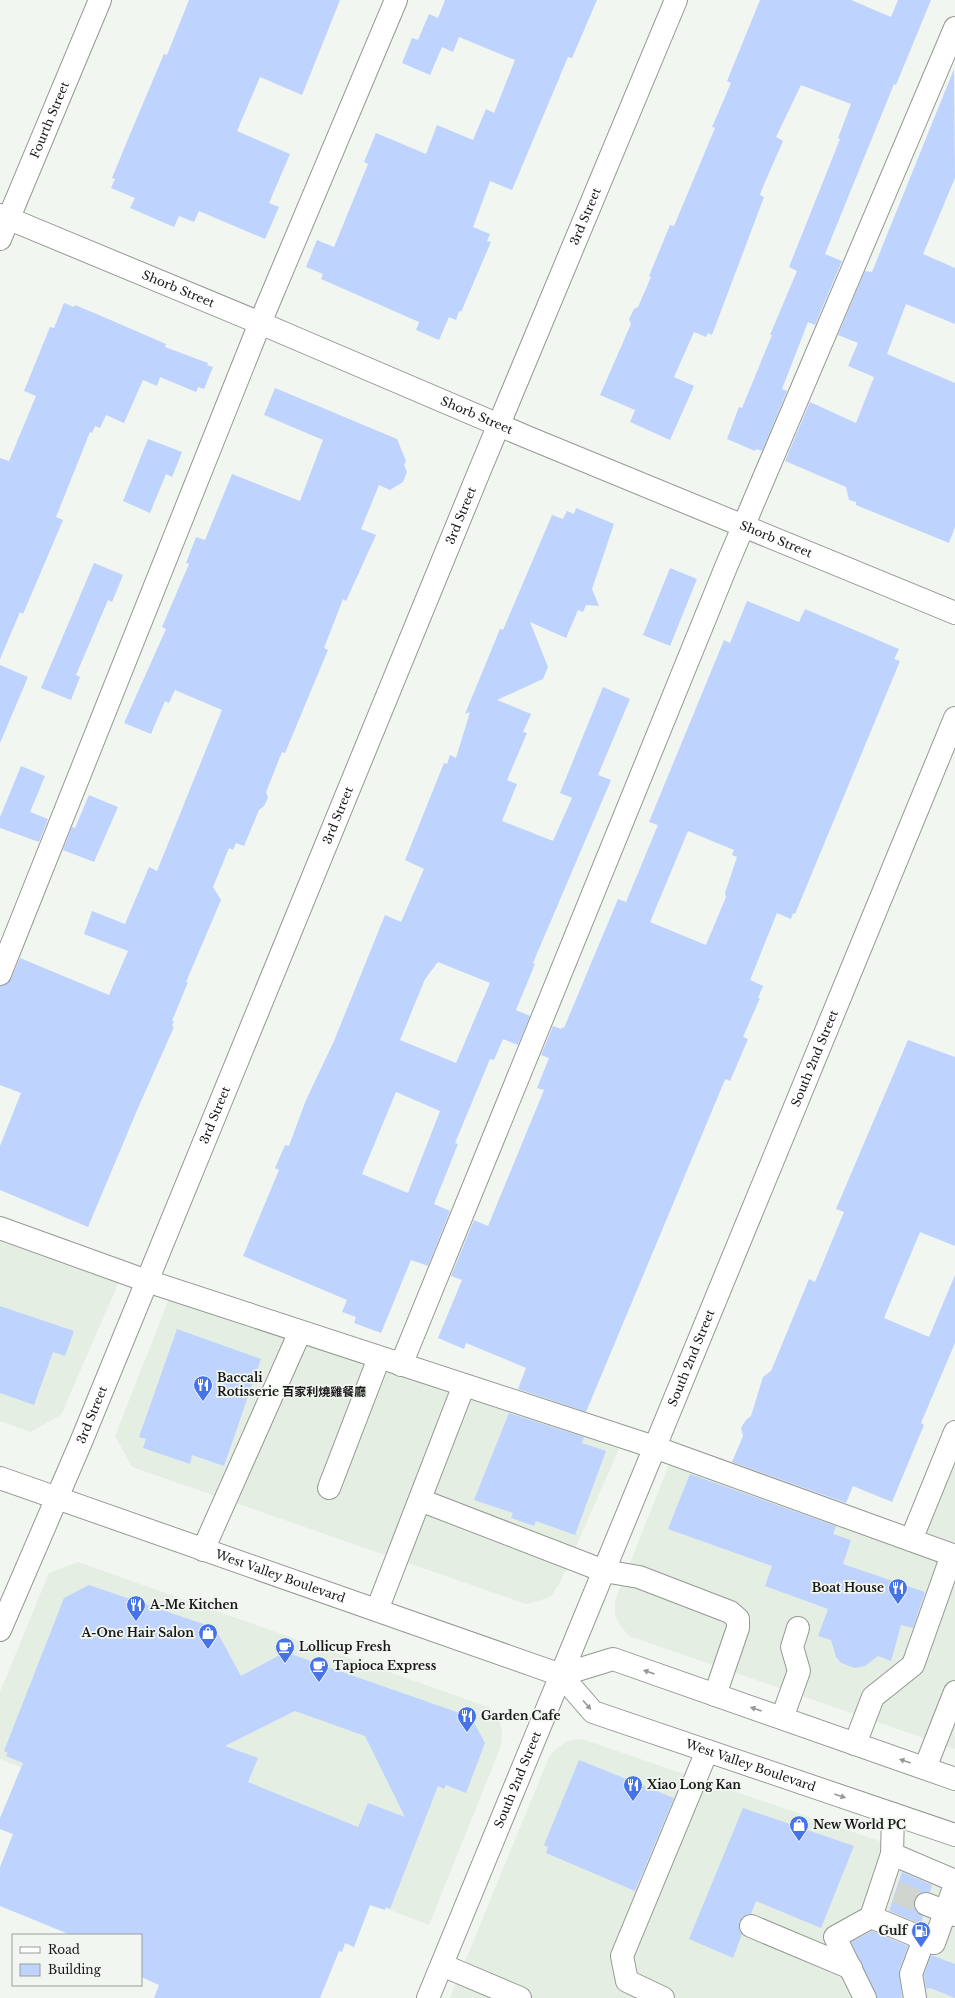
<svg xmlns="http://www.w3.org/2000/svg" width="955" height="1998" font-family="'Libre Baskerville','Noto Sans SC',serif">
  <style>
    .built { fill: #e4eee3 }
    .building { fill: #bed3fe; fill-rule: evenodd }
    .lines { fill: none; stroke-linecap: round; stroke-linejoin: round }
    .minor-tunnel { stroke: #d1d5d0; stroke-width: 22; stroke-dasharray: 22 11; stroke-linecap: butt }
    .minor-casing { stroke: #949893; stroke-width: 24 }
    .major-casing { stroke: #949893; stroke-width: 24 }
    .minor { stroke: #fff; stroke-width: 22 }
    .major { stroke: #fff; stroke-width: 22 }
    .oneway { fill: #979797 }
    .labels { text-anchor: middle; stroke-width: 3.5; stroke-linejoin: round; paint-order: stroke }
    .street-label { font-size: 12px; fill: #171817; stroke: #f2f6f1 }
    .poi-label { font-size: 12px; font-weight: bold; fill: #171817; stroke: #f2f6f1; text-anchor: start }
  </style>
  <rect width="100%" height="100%" fill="#f2f6f1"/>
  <g class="built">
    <path d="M0,1234L121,1277L61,1415L30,1432L0,1421Z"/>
    <path d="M169,1299L399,1370L619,1449L560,1583L551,1596L541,1600L526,1604L132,1467L115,1436Z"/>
    <path d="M955,1447V1749L629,1636L620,1625L615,1614V1601L670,1462L914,1545Z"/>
    <path d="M78,1562L491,1708L498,1717L502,1731L501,1746L429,1925L0,1759V1692L49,1573Z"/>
    <path d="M582,1739L955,1867V1998H450L549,1757L557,1748L568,1741Z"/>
  </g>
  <g class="building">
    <path d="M189,0H340L302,95L260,77L237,131L290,154L269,203L279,207L265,239L199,211L194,222L179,216L174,227L130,208L135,198L111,188L115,179L112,178L128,139L164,54L167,55Z"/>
    <path d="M445,0H597L572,58L568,57L512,190L490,181L473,227L490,234L487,241L491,242L461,312L459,311L456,320L449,317L439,340L416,330L419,322L321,279L323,274L306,267L317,240L334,247L368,164L364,162L376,133L426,154L437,125L473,140L486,109L494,113L515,60L459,37L453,52L442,47L430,75L402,63L412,38L418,40L429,14L438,18Z"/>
    <path d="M760,0H851L891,17L898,0H931L896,85L894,84L825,254L842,261L815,325L808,322L782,389L787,391L762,451L756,449L755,451L727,439L739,407L742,408L772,335H770L797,271L789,267L840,139L838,138L851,104L801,85L776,137L783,141L762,189L760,195L764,197L712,335L708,333L706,337L694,332L674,377L694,386L670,440L630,422L635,410L600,395L631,324L629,319L634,309L638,307L651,277L649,276L670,225L674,226L715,128L712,127L731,83L727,81Z"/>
    <path d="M954,69L955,178L923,254L955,268V324L906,304L887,354L955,383V527L949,543L856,505V502L849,500L846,487L785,461L810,402L856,423L874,377L848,366L858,343L838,335L865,271L872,272Z"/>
    <path d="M64,303L74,307L75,305L99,315L166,344L165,347L208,363L207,365L213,367L204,389L198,387L196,392L160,377L157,386L143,380L124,423L106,415L100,428L95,426L92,433L90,432L56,517L63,520L23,614L20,612L0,659V458L9,461L36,396L24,391L50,327L54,328Z"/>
    <path d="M275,388L397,439L406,461L404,465L407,472L403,482L390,490L379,485L361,529L376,535L346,601L343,599L324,648L328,650L285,753L282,752L266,792L268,798L264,806L259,810L244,846L236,843L233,850L229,848L213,887L221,900L186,982H188L172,1021H174L172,1026L174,1027L138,1108L88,1227L0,1190V1146L21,1093L0,1085V986L7,984L11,979L20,958L109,995L128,951L84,934L92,911L125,924L149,867L157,871L222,710L175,690L169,703L165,701L151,734L124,723L166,629L162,627L189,564L186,563L196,537L205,540L232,474L300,501L323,440L264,415Z"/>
    <path d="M148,439L182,452L172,477L166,474L150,513L123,501Z"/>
    <path d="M576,508L614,524L592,589L599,606L586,605L583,612L578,610L566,638L530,622L548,667L543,679L497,700L531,714L523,732L527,733L507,780L517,784L502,821L553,841L572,798L560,793L603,687L630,699L598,775L611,780L533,963L535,964L516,1010L530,1016L518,1045L503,1039L494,1060L490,1059L455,1143L458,1144L434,1204L450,1211L428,1266L411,1260L381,1333L354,1323L356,1317L342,1312L347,1300L243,1256L279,1170L275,1168L285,1145L289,1146L306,1100L334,1041L385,915L401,922L424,869L405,860L444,763L447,764L450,755L456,758L470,712L465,714L500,629L503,630L552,515L563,519L567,511L574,514ZM438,962L490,983L456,1063L400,1040L425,979ZM396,1092L440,1111L408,1193L362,1174Z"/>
    <path d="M94,563L123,575L112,602L108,600L76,675L80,677L71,700L41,688Z"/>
    <path d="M670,568L697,579L670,646L643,635Z"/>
    <path d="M747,601L799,622L805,609L899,649L894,659L900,661L795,914L793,913L791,919L777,913L750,980L763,986L758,998H760L743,1037L748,1039L730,1081L726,1079L724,1082L586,1412L518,1389L526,1368L466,1343L464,1349L438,1338L462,1280L451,1276L474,1220L488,1226L544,1090L537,1088L549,1058L541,1055L553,1026L561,1029L562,1027L564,1028L618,899L626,902L658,825L649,822L724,640L730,643ZM688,831L734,850L732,855L737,857L725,893L726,897L706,945L650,922Z"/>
    <path d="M0,665L28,677L0,743Z"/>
    <path d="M21,766L45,776L30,812L48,819L39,842L0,828V817Z"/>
    <path d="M89,795L118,807L94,862L63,850L72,827L75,828Z"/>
    <path d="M908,1040L955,1057V1246L920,1232L884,1318L929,1337L955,1275V1343L921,1423L924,1425L892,1502L853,1486L846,1503L732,1462L743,1436L741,1428L746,1420L751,1416L763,1377L771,1371L809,1279L815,1282L844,1212L836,1209Z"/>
    <path d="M0,1306L74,1331L65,1356L53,1352L34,1405L0,1393Z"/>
    <path d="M177,1329L261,1359L224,1466L192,1455L190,1464L143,1448L146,1439L139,1437Z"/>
    <path d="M509,1413L584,1437L582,1443L606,1451L575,1535L536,1521L534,1526L511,1518L513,1513L474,1500Z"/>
    <path d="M690,1474L836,1526L833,1534L851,1540L843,1564L925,1592L913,1628L901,1625L891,1661L878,1656L865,1666L855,1668L841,1663L836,1657L831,1640L818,1636L828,1609L765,1586L772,1566L668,1529Z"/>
    <path d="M89,1585L215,1628L241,1676L285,1652L471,1717L485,1743L466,1793L446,1785L444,1789L438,1786L390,1909L386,1907L385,1910L370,1905L354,1947L345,1943L342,1952L339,1951L320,1998H154L159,1985L141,1977V1935H71L0,1906V1867L13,1834L0,1829V1818L23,1763L6,1756L8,1753L4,1751L64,1598ZM295,1711L365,1736L405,1817L368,1803L358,1827L248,1782L258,1758L225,1746Z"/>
    <path d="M579,1760L674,1798L635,1891L546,1853L548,1847L544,1845Z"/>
    <path d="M743,1808L854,1846L821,1928L756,1901L751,1914L744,1916L739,1922V1928L742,1934L733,1958L689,1939Z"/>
    <path d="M902,1872L932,1885L930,1892H924L918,1894L914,1900V1906L916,1912L923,1916L921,1924L889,1911Z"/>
    <path d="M872,1931L908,1946L899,1970L902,1998H877L851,1942Z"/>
    <path d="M931,1955L955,1964V1998L930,1988L926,1989L924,1975Z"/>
  </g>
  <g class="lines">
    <path class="minor-tunnel" d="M896,1892L926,1904"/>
    <g class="minor-casing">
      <g id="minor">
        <path id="s1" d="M0,215L260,323L527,437L955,613"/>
        <path id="s2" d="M0,239L100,0"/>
        <path d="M0,974L260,323L396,0"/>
        <path d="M0,1228L147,1281L654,1447L955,1556"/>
        <path d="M401,1365L726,567L955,28"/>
        <path d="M329,1488L379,1358"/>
        <path d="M420,1500L604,1571L639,1577L730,1612L738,1619V1628L715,1695"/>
        <path d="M911,1540L955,1432"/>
        <path d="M203,1550L300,1332"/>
        <path d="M377,1610L464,1385"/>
        <path id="s3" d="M0,1630L81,1442L479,472L676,0"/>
        <path d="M782,1718L799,1671L792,1647L798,1628"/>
        <path d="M855,1744L873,1697L913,1665L952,1555"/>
        <path d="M925,1768L955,1692"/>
        <path d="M892,1854L955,1881"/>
        <path d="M926,1904L955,1915"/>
        <path d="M871,1917L934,1943L955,1885"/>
        <path d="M751,1926L851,1968"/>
        <path d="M442,1965L520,1998"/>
        <path id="s4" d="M428,1998L955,718"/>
        <path d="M663,1998L627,1981L622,1956L707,1751"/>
        <path d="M865,1998L835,1937L871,1917L892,1854L893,1814"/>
        <path d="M915,1998L911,1974L924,1939"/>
      </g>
    </g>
    <g class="major-casing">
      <g id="major">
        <path id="s5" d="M0,1478L561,1675L593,1712L955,1835"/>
        <path d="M561,1675L613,1659L955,1779"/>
      </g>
    </g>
    <use href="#minor" class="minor"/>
    <use href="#major" class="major"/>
  </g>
  <defs><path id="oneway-solid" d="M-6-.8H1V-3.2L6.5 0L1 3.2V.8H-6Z"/></defs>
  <g class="oneway">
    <use href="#oneway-solid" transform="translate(649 1672) rotate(-161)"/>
    <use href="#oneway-solid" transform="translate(587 1705) rotate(49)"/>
    <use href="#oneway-solid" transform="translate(756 1709) rotate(-161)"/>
    <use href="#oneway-solid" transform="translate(905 1761) rotate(-161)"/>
    <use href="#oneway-solid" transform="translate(840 1796) rotate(19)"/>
  </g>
  <defs>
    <g id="restaurant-pin" transform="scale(1)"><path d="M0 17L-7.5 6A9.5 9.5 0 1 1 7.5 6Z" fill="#4674e6" stroke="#f2f6f1"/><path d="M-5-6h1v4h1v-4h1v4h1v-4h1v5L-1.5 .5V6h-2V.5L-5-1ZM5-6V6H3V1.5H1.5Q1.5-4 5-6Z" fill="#fff"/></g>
    <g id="shop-pin" transform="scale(1)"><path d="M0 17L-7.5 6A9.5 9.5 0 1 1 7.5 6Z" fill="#4674e6" stroke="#f2f6f1"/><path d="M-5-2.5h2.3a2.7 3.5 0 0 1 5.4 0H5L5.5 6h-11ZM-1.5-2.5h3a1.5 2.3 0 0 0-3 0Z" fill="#fff"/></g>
    <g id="cafe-pin" transform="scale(1)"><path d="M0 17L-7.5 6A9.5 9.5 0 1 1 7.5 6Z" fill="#4674e6" stroke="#f2f6f1"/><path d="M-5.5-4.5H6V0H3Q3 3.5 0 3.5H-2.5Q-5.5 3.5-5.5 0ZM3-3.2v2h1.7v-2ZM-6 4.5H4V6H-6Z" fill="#fff"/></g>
    <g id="fuel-pin" transform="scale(1)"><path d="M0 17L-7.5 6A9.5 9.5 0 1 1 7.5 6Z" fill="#4674e6" stroke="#f2f6f1"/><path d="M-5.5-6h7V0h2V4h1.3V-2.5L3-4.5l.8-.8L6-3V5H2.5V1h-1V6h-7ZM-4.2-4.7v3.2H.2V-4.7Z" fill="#fff"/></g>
  </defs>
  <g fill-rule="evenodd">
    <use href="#restaurant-pin" x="203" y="1385"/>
    <use href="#restaurant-pin" x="898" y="1588"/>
    <use href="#restaurant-pin" x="136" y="1605"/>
    <use href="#shop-pin" x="208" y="1633"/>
    <use href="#cafe-pin" x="285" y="1647"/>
    <use href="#cafe-pin" x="319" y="1666"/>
    <use href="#restaurant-pin" x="467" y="1716"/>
    <use href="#restaurant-pin" x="633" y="1785"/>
    <use href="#shop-pin" x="799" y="1825"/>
    <use href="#fuel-pin" x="921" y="1931"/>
  </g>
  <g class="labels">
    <g class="street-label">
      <text dy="4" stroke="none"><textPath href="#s2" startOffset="129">Fourth Street</textPath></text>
      <text dy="4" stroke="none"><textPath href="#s3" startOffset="1530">3rd Street</textPath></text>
      <text dy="4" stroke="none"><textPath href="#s1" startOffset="193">Shorb Street</textPath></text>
      <text dy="4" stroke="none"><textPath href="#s1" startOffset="517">Shorb Street</textPath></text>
      <text dy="4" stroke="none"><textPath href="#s3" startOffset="1206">3rd Street</textPath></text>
      <text dy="4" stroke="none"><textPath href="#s1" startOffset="841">Shorb Street</textPath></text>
      <text dy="4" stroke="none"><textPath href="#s3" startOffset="882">3rd Street</textPath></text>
      <text dy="4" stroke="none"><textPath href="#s4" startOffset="1016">South 2nd Street</textPath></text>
      <text dy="4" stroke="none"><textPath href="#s3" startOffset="558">3rd Street</textPath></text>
      <text dy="4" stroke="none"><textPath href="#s4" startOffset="692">South 2nd Street</textPath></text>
      <text dy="4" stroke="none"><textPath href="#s3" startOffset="234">3rd Street</textPath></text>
      <text dy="4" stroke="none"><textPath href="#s5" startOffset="297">West Valley Boulevard</textPath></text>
      <text dy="4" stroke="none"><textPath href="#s5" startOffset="810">West Valley Boulevard</textPath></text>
      <text dy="4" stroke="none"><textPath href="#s4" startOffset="236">South 2nd Street</textPath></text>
    </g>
    <g class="poi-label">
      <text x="217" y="1382">Baccali<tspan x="217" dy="14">Rotisserie 百家利燒雞餐廳</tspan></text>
      <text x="884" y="1592" text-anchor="end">Boat House</text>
      <text x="150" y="1609">A-Me Kitchen</text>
      <text x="194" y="1637" text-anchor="end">A-One Hair Salon</text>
      <text x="299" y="1651">Lollicup Fresh</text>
      <text x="333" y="1670">Tapioca Express</text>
      <text x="481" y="1720">Garden Cafe</text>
      <text x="647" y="1789">Xiao Long Kan</text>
      <text x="813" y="1829">New World PC</text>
      <text x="907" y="1935" text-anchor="end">Gulf</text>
    </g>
  </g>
  <rect x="12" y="1934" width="130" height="52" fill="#f2f6f1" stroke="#9a9d9a"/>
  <rect x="20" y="1947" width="20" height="6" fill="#ffffff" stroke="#9a9d9a"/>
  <text x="48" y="1954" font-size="12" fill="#171817">Road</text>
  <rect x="20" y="1964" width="20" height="12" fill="#bed3fe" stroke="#9a9d9a"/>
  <text x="48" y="1974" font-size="12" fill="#171817">Building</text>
</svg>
